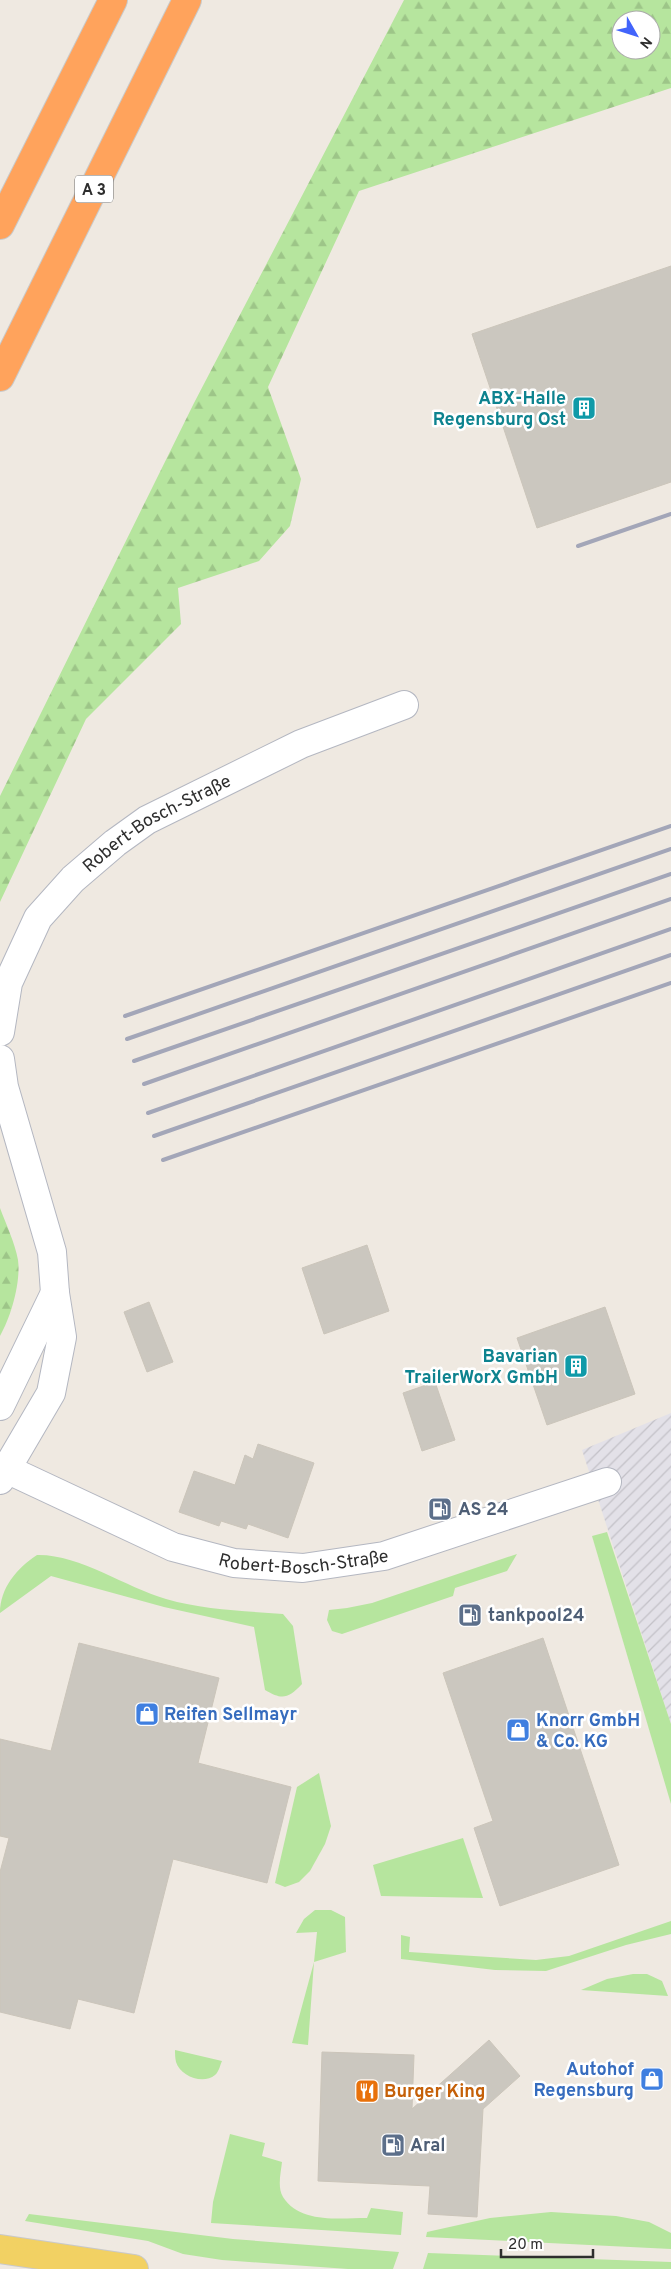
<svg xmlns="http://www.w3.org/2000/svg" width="671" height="2269" font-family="Overpass,sans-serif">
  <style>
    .industrial { fill: url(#industrial-furrows) }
    .grass { fill: #b6e59e }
    .forest { fill: url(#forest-firs); fill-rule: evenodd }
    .building { fill: #cbc7bf; stroke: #cbc5ba }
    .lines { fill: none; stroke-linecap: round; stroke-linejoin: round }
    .minor-casing { stroke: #b4b7c1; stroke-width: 30 }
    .major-casing { stroke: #c9c9c9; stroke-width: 30 }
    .highway-casing { stroke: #c9c9c9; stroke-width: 30 }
    .minor { stroke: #fff; stroke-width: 28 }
    .major { stroke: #f2d163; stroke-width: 28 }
    .highway { stroke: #ffa35c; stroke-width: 28 }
    .rail { stroke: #a3a6b8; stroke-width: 4 }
    .labels { text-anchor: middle; stroke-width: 5; stroke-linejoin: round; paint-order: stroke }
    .shield { fill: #fff; stroke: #6d6d6d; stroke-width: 1 }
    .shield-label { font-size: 16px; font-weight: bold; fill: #2e2e2e }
    .culture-label { font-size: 18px; font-weight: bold; fill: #0d838f; stroke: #fff; text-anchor: end }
    .street-label { font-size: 18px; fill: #2e2e2e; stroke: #fff }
    .service-label { font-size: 18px; font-weight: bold; fill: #4e5e75; stroke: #fff; text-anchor: start }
    .shop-label { font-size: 18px; font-weight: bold; fill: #366cbe; stroke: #fff; text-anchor: start }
    .food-label { font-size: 18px; font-weight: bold; fill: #c56008; stroke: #fff; text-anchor: start }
  </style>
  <defs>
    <pattern id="industrial-furrows" width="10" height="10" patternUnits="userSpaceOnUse" patternTransform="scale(1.25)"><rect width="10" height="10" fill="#e3e1e8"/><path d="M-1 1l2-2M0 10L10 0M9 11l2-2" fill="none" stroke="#c3c1c7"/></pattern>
    <pattern id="forest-firs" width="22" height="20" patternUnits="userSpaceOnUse" patternTransform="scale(1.25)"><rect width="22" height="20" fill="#b6e59e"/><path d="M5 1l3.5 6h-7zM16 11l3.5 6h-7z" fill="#9dc588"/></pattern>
  </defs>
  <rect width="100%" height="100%" fill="#efe9e1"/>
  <path class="industrial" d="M671,1413V1724L582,1450Z"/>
  <g class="grass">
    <path d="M607,1532L671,1724V1804L592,1536Z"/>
    <path d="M517,1554L507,1571L455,1588L453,1596L342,1634L332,1631L327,1620L329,1610L347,1608L372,1603Z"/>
    <path d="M37,1555C79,1554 125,1587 166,1599C204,1610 244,1611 283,1614L293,1626L302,1684C288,1699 282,1700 265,1690L254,1627L164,1607L51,1576L0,1613C0,1588 17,1568 37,1555Z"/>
    <path d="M319,1773L331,1826L325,1844L310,1871L299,1882L285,1887L275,1883L297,1787Z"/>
    <path d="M463,1838L483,1898L381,1896L373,1865Z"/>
    <path d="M315,1910H331L345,1917L346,1952L314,1962L308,2045L292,2043L314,1962L317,1932L296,1933L304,1919Z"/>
    <path d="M671,1921V1934L626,1945L546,1971L495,1970L401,1959V1935L410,1937L409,1952L536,1960L569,1956Z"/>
    <path d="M633,1974H647L662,1981L668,1996L581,1990L607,1979Z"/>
    <path d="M175,2050L222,2061C220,2065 219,2072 215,2075C203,2085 180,2076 176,2062C175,2058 175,2053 175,2050Z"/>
    <path d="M230,2134L265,2143L262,2156L282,2162C281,2172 277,2187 283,2197C300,2224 340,2218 367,2218L371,2208L403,2212L401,2235L211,2223L213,2202Z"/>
    <path d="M551,2212L616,2216L649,2222L671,2233V2249L426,2237L427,2232L490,2218Z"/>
    <path d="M29,2214L233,2239L399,2252L393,2269H348L222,2260L183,2254L148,2241L25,2221Z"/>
    <path d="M428,2253L671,2262V2269H423Z"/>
  </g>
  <g class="forest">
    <path d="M404,0H671V88L359,191L268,387L301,479L290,526L259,561L178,588L181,624L86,719L0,902V796L194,403ZM621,20H651V50H621Z"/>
    <path d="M0,1208C6,1224 15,1243 18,1260C21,1282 11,1317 0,1336Z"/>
  </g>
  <g class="building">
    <path d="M671,266V482L537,528L472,334Z"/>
    <path d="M367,1245L389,1311L324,1334L302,1268Z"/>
    <path d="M149,1302L173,1362L147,1372L124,1312Z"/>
    <path d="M605,1307L635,1394L547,1425L517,1338Z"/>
    <path d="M435,1382L455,1440L422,1451L403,1393Z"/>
    <path d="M258,1444L314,1463L288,1538L248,1524L246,1529L221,1521L219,1526L179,1512L194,1471L235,1485L245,1455L253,1459Z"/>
    <path d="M543,1638L619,1865L500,1906L474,1828L493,1821L443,1673Z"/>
    <path d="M79,1643L219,1678L198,1763L291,1787L267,1883L173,1859L134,2013L78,1999L70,2029L0,2012V1872L9,1838L0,1836V1739L51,1751Z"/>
    <path d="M489,2040L520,2076L483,2109L477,2217L428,2214L430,2186L318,2181L322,2052L414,2055L412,2109Z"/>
  </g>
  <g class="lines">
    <g class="minor-casing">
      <g id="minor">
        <path id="s1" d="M0,1032L8,983L38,918L73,879L115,843L147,820L301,744L404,705"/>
        <path d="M0,1059L4,1087L52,1252L55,1293L62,1337L51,1393L0,1480"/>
        <path d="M0,1406L55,1293"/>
        <path id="s2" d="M0,1466L173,1547L234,1563L303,1568L384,1556L607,1482"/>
      </g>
    </g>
    <g class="major-casing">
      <path id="major" d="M0,2249L134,2269"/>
    </g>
    <g class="highway-casing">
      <g id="highway">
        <path d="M0,225L113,0"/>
        <path d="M0,377L187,0"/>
      </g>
    </g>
    <use href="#minor" class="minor"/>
    <use href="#major" class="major"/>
    <use href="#highway" class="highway"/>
    <g class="rail">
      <path d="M578,546L671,514"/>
      <path d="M125,1016L671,826"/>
      <path d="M127,1039L671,849"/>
      <path d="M134,1061L671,874"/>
      <path d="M144,1084L671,899"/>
      <path d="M148,1113L671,929"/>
      <path d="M154,1136L671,955"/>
      <path d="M163,1160L671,983"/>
    </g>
  </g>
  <defs>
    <g id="building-square" transform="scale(1.25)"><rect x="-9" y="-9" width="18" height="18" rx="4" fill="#0f9aa8" stroke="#fff"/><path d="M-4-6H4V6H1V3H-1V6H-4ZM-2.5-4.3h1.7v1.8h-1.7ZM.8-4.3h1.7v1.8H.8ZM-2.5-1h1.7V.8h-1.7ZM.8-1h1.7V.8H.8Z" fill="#fff"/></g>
    <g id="fuel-square" transform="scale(1.25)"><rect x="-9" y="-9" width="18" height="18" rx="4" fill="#5c6f8a" stroke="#fff"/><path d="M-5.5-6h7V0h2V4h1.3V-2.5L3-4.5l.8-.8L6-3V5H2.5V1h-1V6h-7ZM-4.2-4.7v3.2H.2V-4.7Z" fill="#fff"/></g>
    <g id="shop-square" transform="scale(1.25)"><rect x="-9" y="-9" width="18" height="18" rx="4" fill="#3f7fe0" stroke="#fff"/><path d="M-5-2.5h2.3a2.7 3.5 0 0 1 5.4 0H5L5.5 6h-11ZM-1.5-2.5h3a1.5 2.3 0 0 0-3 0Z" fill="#fff"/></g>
    <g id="restaurant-square" transform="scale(1.25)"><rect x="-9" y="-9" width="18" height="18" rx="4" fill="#e8710a" stroke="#fff"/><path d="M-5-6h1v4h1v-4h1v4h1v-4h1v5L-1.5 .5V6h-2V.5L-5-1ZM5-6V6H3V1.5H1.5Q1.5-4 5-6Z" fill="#fff"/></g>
  </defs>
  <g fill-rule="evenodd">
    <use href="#building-square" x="584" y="408"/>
    <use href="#building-square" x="576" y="1366"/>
    <use href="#fuel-square" x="440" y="1509"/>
    <use href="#fuel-square" x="470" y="1615"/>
    <use href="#shop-square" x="147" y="1714"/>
    <use href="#shop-square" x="518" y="1730"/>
    <use href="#shop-square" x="652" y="2079"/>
    <use href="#restaurant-square" x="367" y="2091"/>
    <use href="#fuel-square" x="393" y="2145"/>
  </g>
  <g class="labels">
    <rect class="shield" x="75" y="175.5" width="38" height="27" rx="4"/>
    <g class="shield-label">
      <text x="94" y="195">A 3</text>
    </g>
    <g class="culture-label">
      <text x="566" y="404">ABX-Halle<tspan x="566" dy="21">Regensburg Ost</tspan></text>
      <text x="558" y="1362">Bavarian<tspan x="558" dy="21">TrailerWorX GmbH</tspan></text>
    </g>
    <g class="street-label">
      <text dy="6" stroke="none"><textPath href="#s1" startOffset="275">Robert-Bosch-Straße</textPath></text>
      <text dy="6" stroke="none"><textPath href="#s2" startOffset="324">Robert-Bosch-Straße</textPath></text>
    </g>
    <g class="service-label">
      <text x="458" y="1515">AS 24</text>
      <text x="488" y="1621">tankpool24</text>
      <text x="410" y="2151">Aral</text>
    </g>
    <g class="shop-label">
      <text x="164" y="1720">Reifen Sellmayr</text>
      <text x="536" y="1726">Knorr GmbH<tspan x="536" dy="21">&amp; Co. KG</tspan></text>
      <text x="634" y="2075" text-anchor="end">Autohof<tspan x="634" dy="21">Regensburg</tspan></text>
    </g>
    <g class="food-label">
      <text x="384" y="2097">Burger King</text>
    </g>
  </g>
  <g transform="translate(636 35) rotate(129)"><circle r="24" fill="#ffffff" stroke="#ababab"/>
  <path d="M0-4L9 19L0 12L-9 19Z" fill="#4264fb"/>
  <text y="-8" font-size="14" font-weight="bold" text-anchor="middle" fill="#2e2e2e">N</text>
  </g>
  <path d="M501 2249v8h92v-8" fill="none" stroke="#2e2e2e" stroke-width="2.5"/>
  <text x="508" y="2249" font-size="15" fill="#2e2e2e" stroke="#ffffff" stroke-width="4" paint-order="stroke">20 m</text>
</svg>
